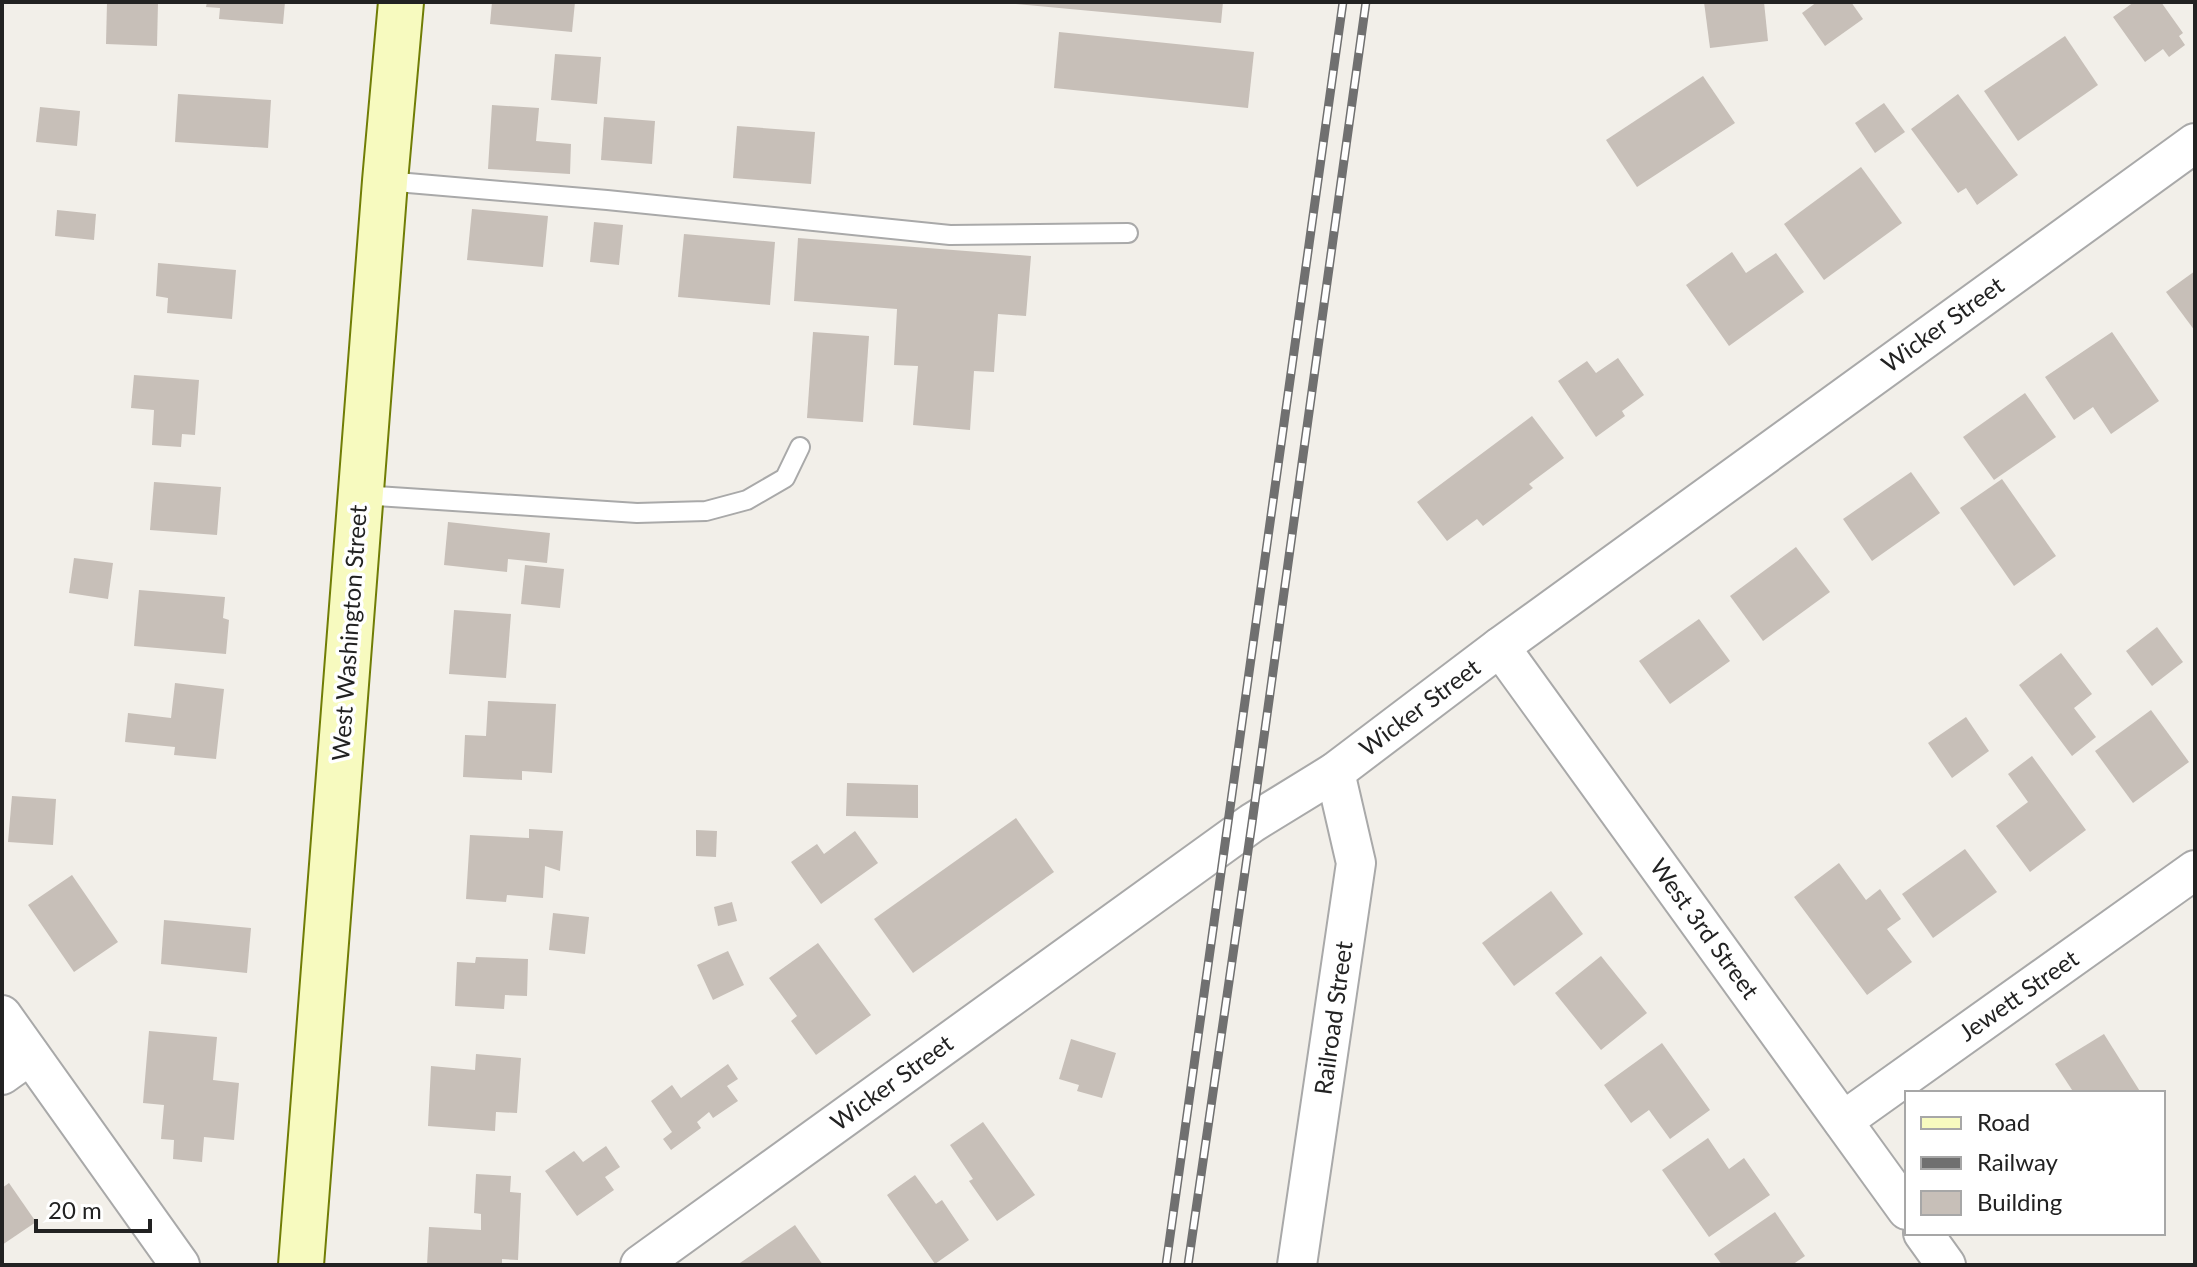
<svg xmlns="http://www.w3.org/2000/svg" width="2197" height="1267" font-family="Lato,sans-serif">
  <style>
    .building { fill: #c7bfb8 }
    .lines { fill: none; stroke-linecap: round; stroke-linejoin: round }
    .lane-casing { stroke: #a9a9a9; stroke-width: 22 }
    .street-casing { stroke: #a9a9a9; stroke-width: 42 }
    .secondary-casing { stroke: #707d05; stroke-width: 48 }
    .lane { stroke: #fff; stroke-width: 18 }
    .street { stroke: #fff; stroke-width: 38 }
    .secondary { stroke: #f7fabf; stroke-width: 44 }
    .rail-casing { stroke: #707070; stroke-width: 9 }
    .rail { stroke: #fff; stroke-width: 6; stroke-dasharray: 18; stroke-linecap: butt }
    .labels { text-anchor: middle; stroke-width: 7; stroke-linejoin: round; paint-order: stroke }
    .street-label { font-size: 24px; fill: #222; stroke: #fff }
  </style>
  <rect width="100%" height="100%" fill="#f2efe9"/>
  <g class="building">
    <path d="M107,2H158L157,46L106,44Z"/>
    <path d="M207,2H285L283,24L219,19L220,8L206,7Z"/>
    <path d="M492,2H575L572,32L490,24Z"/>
    <path d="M1016,2H1223L1221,23L1016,4Z"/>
    <path d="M1704,2H1764L1768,41L1710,48Z"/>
    <path d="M1817,2H1851L1863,19L1825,46L1802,13Z"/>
    <path d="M2134,2H2161L2183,33L2179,36L2185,45L2169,57L2163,49L2145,62L2113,17Z"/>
    <path d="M1059,32L1254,52L1248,108L1054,88Z"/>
    <path d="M2065,36L2098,85L2018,141L1984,91Z"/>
    <path d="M555,54L601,57L597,104L551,100Z"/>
    <path d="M1703,76L1735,123L1637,187L1606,140Z"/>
    <path d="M178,94L271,100L268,148L175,142Z"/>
    <path d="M1958,94L2018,175L1977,205L1966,188L1958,193L1911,129Z"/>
    <path d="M1884,103L1905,132L1875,153L1855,123Z"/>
    <path d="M492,105L539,108L536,141L571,144L570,174L488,169Z"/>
    <path d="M40,107L80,111L77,146L36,142Z"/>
    <path d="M604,117L655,121L652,164L601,160Z"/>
    <path d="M737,126L815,132L811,184L733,178Z"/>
    <path d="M1861,167L1902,223L1824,280L1784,224Z"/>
    <path d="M472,209L548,216L543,267L467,260Z"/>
    <path d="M57,210L96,214L94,240L55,236Z"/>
    <path d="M594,222L623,225L619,265L590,262Z"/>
    <path d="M684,234L775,242L770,305L678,297Z"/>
    <path d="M798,238L1031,256L1026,316L998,314L994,372L974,371L970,430L913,425L918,366L894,365L897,309L794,301Z"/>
    <path d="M1732,252L1746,273L1776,253L1804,292L1729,346L1686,285Z"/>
    <path d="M158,263L236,270L232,319L167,313L168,298L156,296Z"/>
    <path d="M2195,271V331L2166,292Z"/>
    <path d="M813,332L869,336L863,422L807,418Z"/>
    <path d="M2112,332L2159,401L2111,434L2093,407L2074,420L2045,377Z"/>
    <path d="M1618,358L1644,395L1622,411L1625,416L1596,437L1558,381L1587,361L1596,373Z"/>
    <path d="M134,375L199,380L195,435L182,434L181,447L152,445L154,410L131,408Z"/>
    <path d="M2025,393L2056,437L1994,480L1963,437Z"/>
    <path d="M1532,416L1564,458L1529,484L1533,488L1483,526L1477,519L1447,541L1417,502Z"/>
    <path d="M1911,472L1940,513L1872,561L1843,519Z"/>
    <path d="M2002,479L2056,556L2014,586L1960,508Z"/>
    <path d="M154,482L221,487L217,535L150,530Z"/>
    <path d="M448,522L550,533L547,563L508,559L507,572L444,565Z"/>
    <path d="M1796,547L1830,592L1763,641L1730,596Z"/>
    <path d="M74,558L113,563L108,599L69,593Z"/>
    <path d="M525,565L564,569L560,608L521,604Z"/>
    <path d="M139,590L225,597L223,618L229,620L226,654L134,646Z"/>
    <path d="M454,610L511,614L506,678L449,674Z"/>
    <path d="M1699,619L1730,661L1670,704L1639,661Z"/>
    <path d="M2157,627L2183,662L2152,686L2126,651Z"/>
    <path d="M2061,653L2092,694L2074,708L2096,737L2072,756L2019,685Z"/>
    <path d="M175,683L224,689L216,759L174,755L175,747L125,742L128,713L171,718Z"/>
    <path d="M488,701L556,704L552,773L522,771V780L463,777L465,735L486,736Z"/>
    <path d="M2151,710L2189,762L2133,803L2095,751Z"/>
    <path d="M1966,717L1989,751L1952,778L1928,743Z"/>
    <path d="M2032,756L2086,830L2030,872L1996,826L2028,802L2008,774Z"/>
    <path d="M847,783L918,785V818L846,816Z"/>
    <path d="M12,796L56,799L53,845L8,842Z"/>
    <path d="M1016,818L1054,872L913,973L874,919Z"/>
    <path d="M529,829L563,831L560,871L545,866L543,898L507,895L506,902L466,899L470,835L529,838Z"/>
    <path d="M696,830L717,831L716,857L696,856Z"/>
    <path d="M855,831L878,863L821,904L791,862L817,844L824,854Z"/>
    <path d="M1965,849L1997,892L1933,938L1902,894Z"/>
    <path d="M1839,863L1866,900L1880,889L1901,919L1887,929L1912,962L1867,995L1794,897Z"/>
    <path d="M72,875L118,942L74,972L28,905Z"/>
    <path d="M1551,891L1583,934L1514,986L1482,943Z"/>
    <path d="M732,902L737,921L718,926L714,907Z"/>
    <path d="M553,913L589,917L585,954L549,950Z"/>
    <path d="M164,920L251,928L247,973L161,964Z"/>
    <path d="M818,943L871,1015L816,1055L791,1021L797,1016L769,978Z"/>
    <path d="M728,951L744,985L713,1000L697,965Z"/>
    <path d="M1601,956L1647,1013L1601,1050L1555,993Z"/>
    <path d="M476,957L528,959L527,996L505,995L504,1009L455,1006L457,962L475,963Z"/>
    <path d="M149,1031L217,1037L213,1080L239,1083L234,1140L204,1137L202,1162L173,1159L174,1140L161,1139L164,1105L143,1103Z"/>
    <path d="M2104,1034L2141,1093H2074L2055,1064Z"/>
    <path d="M1071,1039L1116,1053L1102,1098L1077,1091L1079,1085L1059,1079Z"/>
    <path d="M1662,1043L1710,1110L1670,1139L1649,1110L1631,1123L1604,1085Z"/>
    <path d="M476,1054L521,1058L517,1113L496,1112L495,1131L428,1126L431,1066L475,1070Z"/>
    <path d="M728,1064L738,1079L727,1086L738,1101L713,1118L709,1112L697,1122L701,1128L671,1150L663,1139L672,1132L651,1101L672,1085L681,1098Z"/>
    <path d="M983,1122L1035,1195L997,1221L969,1181L973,1179L950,1145Z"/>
    <path d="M1708,1138L1729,1169L1744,1158L1770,1195L1709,1237L1662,1170Z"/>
    <path d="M606,1146L620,1167L605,1177L614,1190L577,1216L545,1171L574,1151L583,1162Z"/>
    <path d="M476,1174L511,1176L510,1192L521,1193L518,1260L502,1259V1265H427L429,1227L481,1230V1214L474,1213Z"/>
    <path d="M915,1175L936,1204L942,1200L969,1240L935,1264L887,1195Z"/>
    <path d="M9,1183L36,1222L2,1245V1188Z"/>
    <path d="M1775,1212L1805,1256L1792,1265H1722L1714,1254Z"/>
    <path d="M795,1225L823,1265H737Z"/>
  </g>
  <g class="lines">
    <g class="lane-casing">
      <g id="lane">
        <path d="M385,181L607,200L950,235L1128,233"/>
        <path d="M361,495L637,513L706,511L747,500L785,478L800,447"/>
      </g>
    </g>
    <g class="street-casing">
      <g id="street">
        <path d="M1500,647L1907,1210"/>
        <path d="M2,1015L180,1265"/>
        <path d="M2,1075L30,1055"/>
        <path d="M1843,1121L2195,870"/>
        <path d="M1923,1233L1946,1265"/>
        <path d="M640,1265L1252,823L1335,772L1500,647L2195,143"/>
        <path d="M1297,1265L1356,863L1335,772"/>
      </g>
    </g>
    <g class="secondary-casing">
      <path id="secondary" d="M301,1265L385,181L401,2"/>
    </g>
    <use href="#lane" class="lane"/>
    <use href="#street" class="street"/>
    <use href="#secondary" class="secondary"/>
    <g class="rail-casing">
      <g id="rail">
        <path d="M1166,1265L1343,2"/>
        <path d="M1188,1265L1252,823L1366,2"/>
      </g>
    </g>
    <use href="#rail" class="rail"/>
  </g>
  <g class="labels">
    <g class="street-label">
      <text transform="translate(1943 325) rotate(-36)" y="8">Wicker Street</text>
      <text transform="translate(350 633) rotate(-86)" y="8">West Washington Street</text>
      <text transform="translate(1420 708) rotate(-37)" y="8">Wicker Street</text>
      <text transform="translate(1704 929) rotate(54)" y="8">West 3rd Street</text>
      <text transform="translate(2019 996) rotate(-35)" y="8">Jewett Street</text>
      <text transform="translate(1334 1018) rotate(-82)" y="8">Railroad Street</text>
      <text transform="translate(892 1083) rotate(-36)" y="8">Wicker Street</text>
    </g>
  </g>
  <rect width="2197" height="1267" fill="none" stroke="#222222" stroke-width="8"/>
  <rect x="1905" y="1091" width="260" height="144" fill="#ffffff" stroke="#a7a7a7" stroke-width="2"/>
  <rect x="1921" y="1117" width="40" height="12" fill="#f7fabf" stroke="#a7a7a7" stroke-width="2"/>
  <text x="1977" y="1131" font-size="24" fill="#222222">Road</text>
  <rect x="1921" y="1157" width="40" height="12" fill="#707070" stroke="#a7a7a7" stroke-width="2"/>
  <text x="1977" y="1171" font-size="24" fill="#222222">Railway</text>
  <rect x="1921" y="1191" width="40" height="24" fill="#c7bfb8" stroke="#a7a7a7" stroke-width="2"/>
  <text x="1977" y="1211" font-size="24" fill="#222222">Building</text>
  <path d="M36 1219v12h114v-12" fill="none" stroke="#222222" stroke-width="4"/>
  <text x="48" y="1219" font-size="24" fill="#222222" stroke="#ffffff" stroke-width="6" paint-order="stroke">20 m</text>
</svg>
